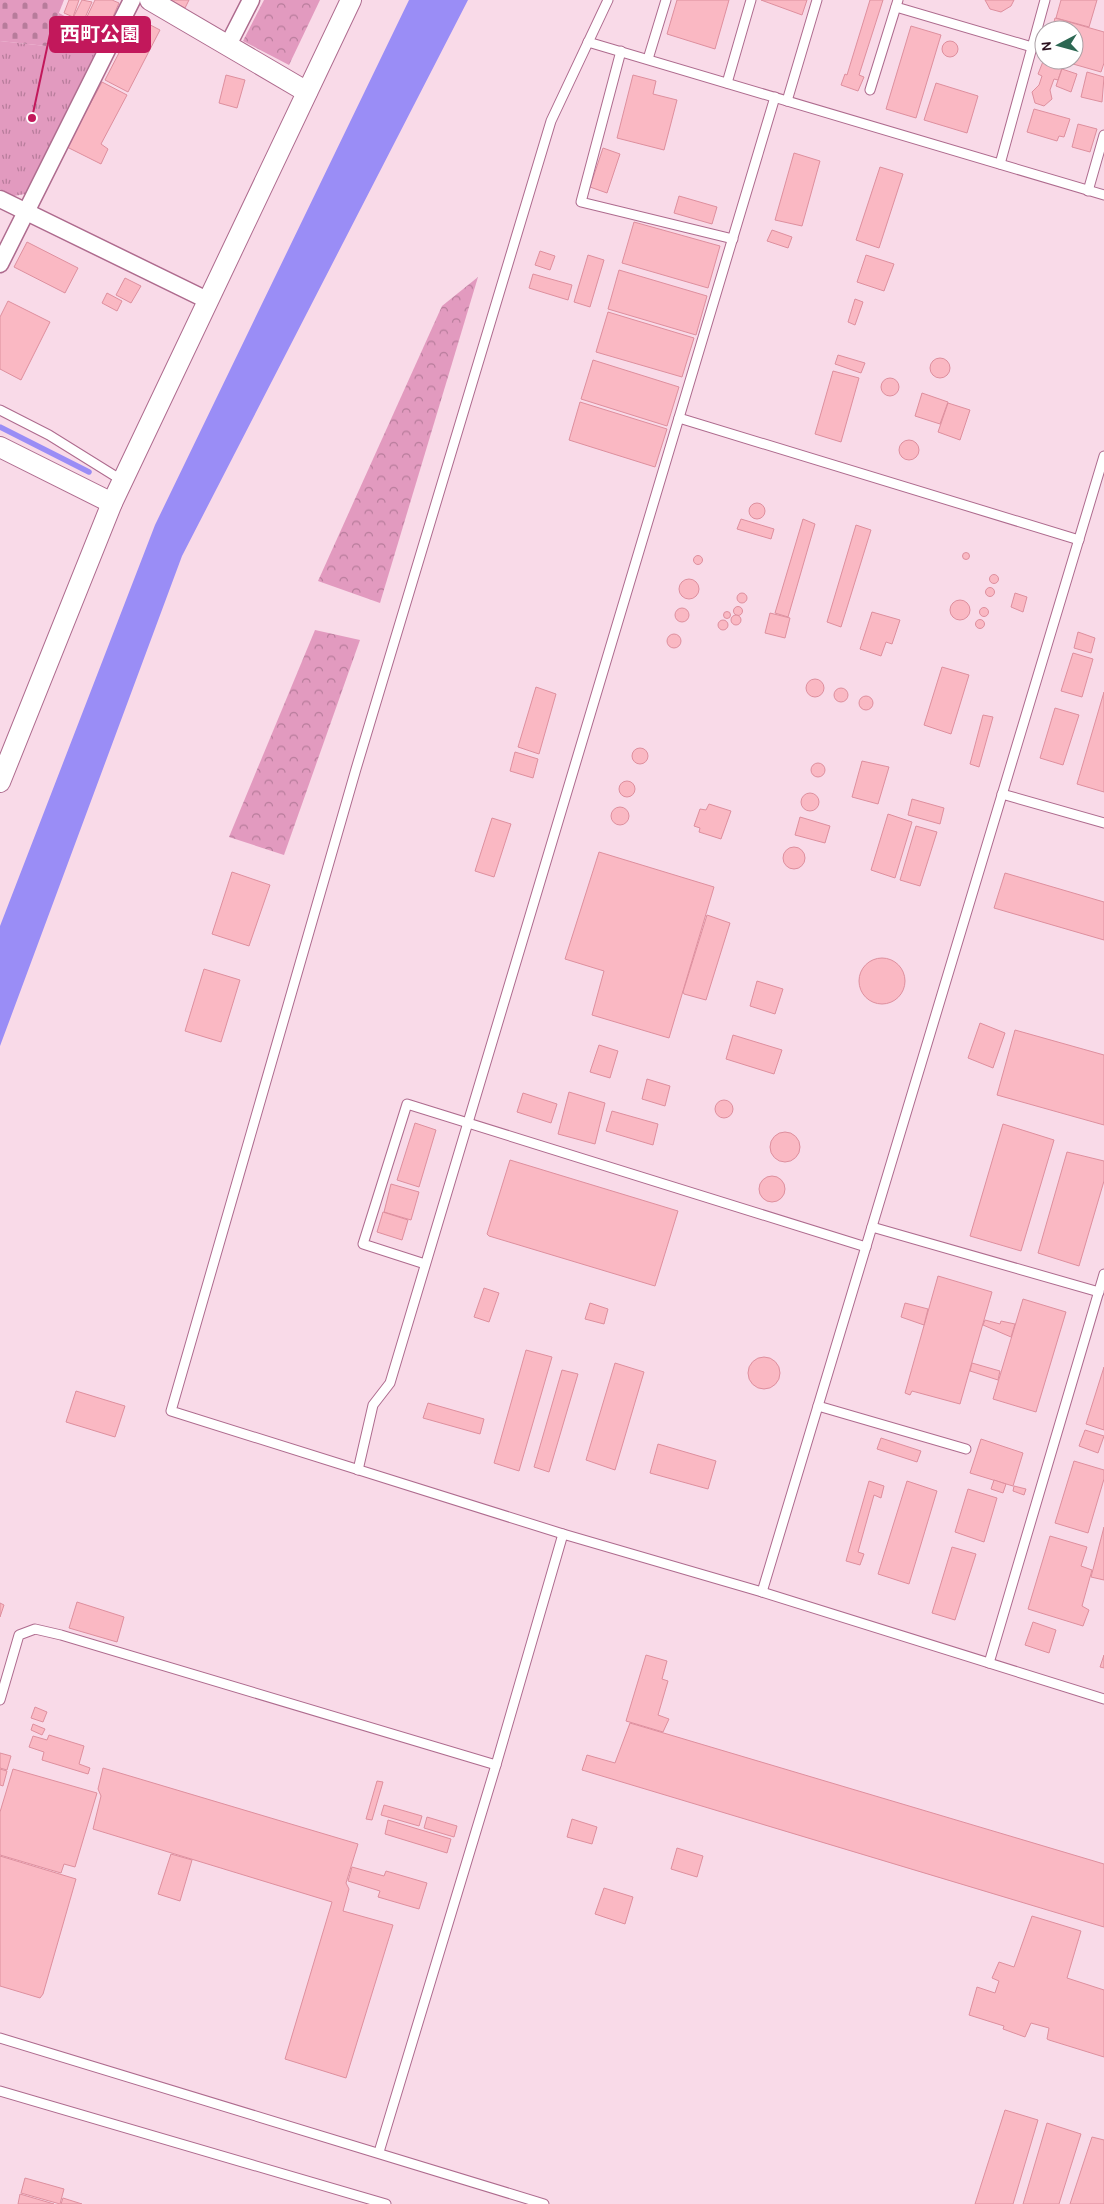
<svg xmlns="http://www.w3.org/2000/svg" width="1104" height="2204" font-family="Karla,'Noto Sans JP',sans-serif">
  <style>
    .grass { fill: url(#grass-tufts) }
    .forest { fill: url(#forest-crowns) }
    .cemetery { fill: url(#cemetery-stones) }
    .water { fill: #9a8df6 }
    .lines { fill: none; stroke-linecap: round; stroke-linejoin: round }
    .stream { stroke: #9a8df6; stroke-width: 5.5 }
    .building { fill: #fab8c3; stroke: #de8f9e }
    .service-casing { stroke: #ae6b8e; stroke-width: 11 }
    .minor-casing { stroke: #ae6b8e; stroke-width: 19 }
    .tertiary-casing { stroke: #ae6b8e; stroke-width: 22 }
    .service { stroke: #fff; stroke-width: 9 }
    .minor { stroke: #fff; stroke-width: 16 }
    .tertiary { stroke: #fff; stroke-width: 20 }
    .leader { fill: none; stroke: #c2185b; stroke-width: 2 }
    .callout-dot { fill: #c2185b; stroke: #fff; stroke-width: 2 }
    .callout { fill: #c2185b; stroke: #c2185b; stroke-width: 2 }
    .callout-label { font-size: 20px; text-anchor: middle; font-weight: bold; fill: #fff }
  </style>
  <defs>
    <pattern id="grass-tufts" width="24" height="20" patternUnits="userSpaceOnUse" patternTransform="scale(1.25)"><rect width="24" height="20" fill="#e29abf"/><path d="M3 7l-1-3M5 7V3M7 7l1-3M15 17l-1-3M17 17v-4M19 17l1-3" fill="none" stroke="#b77c9b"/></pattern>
    <pattern id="forest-crowns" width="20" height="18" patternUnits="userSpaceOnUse" patternTransform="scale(1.25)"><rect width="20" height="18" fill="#e29abf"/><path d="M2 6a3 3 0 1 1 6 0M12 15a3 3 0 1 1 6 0" fill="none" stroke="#b77c9b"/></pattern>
    <pattern id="cemetery-stones" width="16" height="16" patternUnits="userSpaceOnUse" patternTransform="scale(1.25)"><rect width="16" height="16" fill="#e29abf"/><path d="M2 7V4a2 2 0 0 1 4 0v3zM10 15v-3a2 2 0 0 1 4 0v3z" fill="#b77c9b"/></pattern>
  </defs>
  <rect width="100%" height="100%" fill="#f9dae8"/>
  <path class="grass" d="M59,13L103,37L25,194L14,196L0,189V41L46,46Z"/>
  <g class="forest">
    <path d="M264,0H320L289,65L243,41Z"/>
    <path d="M478,277L380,603L318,581L442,306Z"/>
    <path d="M315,630L360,640L284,855L229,837Z"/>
  </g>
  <path class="cemetery" d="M0,0H64L46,46L0,41Z"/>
  <path class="water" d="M409,0H468L182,556L0,1046V926L155,525Z"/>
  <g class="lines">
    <path class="stream" d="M0,427L89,472"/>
  </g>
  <g class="building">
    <path d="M69,0H79L73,17L64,13Z"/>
    <path d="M82,0L92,2L84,20L74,16Z"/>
    <path d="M95,0H112L119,3L108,28L96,23L94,27L84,23Z"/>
    <path d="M171,0H189L185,8Z"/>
    <path d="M677,0H729L715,49L667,34Z"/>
    <path d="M761,0H807L802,15Z"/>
    <path d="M870,0H883L859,75L864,77L858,91L841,85L845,74L847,75Z"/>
    <path d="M985,0H1014L1011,6L1001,12L990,9Z"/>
    <path d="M1061,0H1097L1089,27L1056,18Z"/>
    <path d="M137,18L160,30L128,92L105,80Z"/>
    <path d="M1055,18L1104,32V63L1101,72L1059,60H1074V30H1052Z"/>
    <path d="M911,26L941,35L916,118L886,109Z"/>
    <circle cx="950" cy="49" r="8"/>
    <path d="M1044,59L1056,60L1062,68L1058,80L1054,79L1050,90L1052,99L1044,106L1035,103L1032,92L1039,85L1042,76L1038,74Z"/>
    <path d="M1062,69L1077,74L1071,92L1056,86Z"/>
    <path d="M1087,72L1104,77L1102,102L1081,97Z"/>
    <path d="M226,75L245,80L237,108L219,103Z"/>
    <path d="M633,75L656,81L653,94L677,100L664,150L617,138Z"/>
    <path d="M102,82L127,95L101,144L108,149L101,164L67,147Z"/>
    <path d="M936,83L978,96L967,133L924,120Z"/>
    <path d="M1034,109L1070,119L1064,137L1059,136L1057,141L1027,132Z"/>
    <path d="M1078,124L1097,129L1090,152L1072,147Z"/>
    <path d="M603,148L620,154L607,193L590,187Z"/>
    <path d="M794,153L820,161L802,226L775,220Z"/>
    <path d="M880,167L903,174L879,248L856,240Z"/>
    <path d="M679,196L717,207L712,224L674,213Z"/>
    <path d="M634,222L720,246L708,288L622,263Z"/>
    <path d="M772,230L792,237L788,248L767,241Z"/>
    <path d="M27,242L78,268L65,293L14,267Z"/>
    <path d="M540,251L555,256L550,270L535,265Z"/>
    <path d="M588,255L604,260L590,307L574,302Z"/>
    <path d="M866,255L894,264L884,291L857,282Z"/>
    <path d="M619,270L707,296L696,335L608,309Z"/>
    <path d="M533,274L572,285L568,300L529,288Z"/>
    <path d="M125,278L141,286L131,303L116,295Z"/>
    <path d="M107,293L122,301L117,311L102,303Z"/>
    <path d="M855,299L863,302L855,325L848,322Z"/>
    <path d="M8,301L50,322L21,380L0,369V317Z"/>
    <path d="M608,312L694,338L682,377L596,352Z"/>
    <path d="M838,355L865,363L861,373L835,364Z"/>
    <circle cx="940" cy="368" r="10"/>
    <path d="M593,360L679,387L667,426L581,399Z"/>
    <path d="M833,371L859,378L841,442L815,434Z"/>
    <circle cx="890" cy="387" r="9"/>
    <path d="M922,393L948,402L940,424L915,416Z"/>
    <path d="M580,402L667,429L655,467L569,440Z"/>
    <path d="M948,403L970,410L960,440L938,432Z"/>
    <circle cx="909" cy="450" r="10"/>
    <circle cx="757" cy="511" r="8"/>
    <path d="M741,519L774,529L771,539L737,529Z"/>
    <path d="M803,519L815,524L788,617L775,613Z"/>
    <path d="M856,525L871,530L841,627L827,622Z"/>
    <circle cx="966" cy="556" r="3.5"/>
    <circle cx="698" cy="560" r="4.5"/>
    <circle cx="994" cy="579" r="4.5"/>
    <circle cx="689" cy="589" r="10"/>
    <circle cx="990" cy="592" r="4.5"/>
    <path d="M1015,593L1027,597L1023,612L1011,607Z"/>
    <circle cx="742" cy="598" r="5"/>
    <circle cx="960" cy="610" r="10"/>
    <circle cx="738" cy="611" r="4.5"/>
    <circle cx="984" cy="612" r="4.5"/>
    <circle cx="682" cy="615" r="7"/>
    <circle cx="727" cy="615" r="3.5"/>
    <path d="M872,612L900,620L892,644L886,642L881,656L860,649Z"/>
    <path d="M770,613L790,618L785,638L765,633Z"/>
    <circle cx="736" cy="620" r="5"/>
    <circle cx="980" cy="624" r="4.5"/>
    <circle cx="723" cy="625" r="5"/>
    <path d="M1078,632L1095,638L1091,653L1074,648Z"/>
    <circle cx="674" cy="641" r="7"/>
    <path d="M1073,653L1093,659L1082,697L1061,691Z"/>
    <path d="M942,667L969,675L951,734L924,725Z"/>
    <circle cx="815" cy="688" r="9"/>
    <path d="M536,687L556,694L539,754L518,747Z"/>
    <circle cx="841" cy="695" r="7"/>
    <path d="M1104,692V792L1077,784Z"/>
    <circle cx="866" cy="703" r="7"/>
    <path d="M1055,708L1079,715L1063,765L1040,758Z"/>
    <path d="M983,715L993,717L979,767L970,764Z"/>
    <circle cx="640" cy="756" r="8"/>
    <path d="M515,752L538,759L533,778L510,771Z"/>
    <path d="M862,761L889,767L878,804L852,797Z"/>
    <circle cx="818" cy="770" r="7"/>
    <circle cx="627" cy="789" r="8"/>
    <circle cx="810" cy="802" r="9"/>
    <path d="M912,799L944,808L940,824L908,815Z"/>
    <path d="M709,804L731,811L721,839L699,832L700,828L694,826L700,809L706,810Z"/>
    <circle cx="620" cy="816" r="9"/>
    <path d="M888,814L912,822L895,878L871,870Z"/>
    <path d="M800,817L830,826L825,843L795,835Z"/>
    <path d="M492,818L511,824L494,877L475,871Z"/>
    <path d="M916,826L937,832L920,886L900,880Z"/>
    <circle cx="794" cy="858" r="11"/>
    <path d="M599,852L714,887L669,1038L592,1015L604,971L565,959Z"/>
    <path d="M232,872L270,885L249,946L212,934Z"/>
    <path d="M1005,873L1104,902V940L994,908Z"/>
    <path d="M707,915L730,923L706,1000L684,994L683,992Z"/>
    <circle cx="882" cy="981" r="23"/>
    <path d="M204,969L240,980L221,1042L185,1031Z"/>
    <path d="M757,981L783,989L775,1014L750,1006Z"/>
    <path d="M980,1023L1005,1033L993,1068L968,1058Z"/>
    <path d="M1015,1030L1104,1055V1125L997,1095Z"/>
    <path d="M733,1035L782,1050L774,1074L726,1059Z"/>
    <path d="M599,1045L618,1051L610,1078L590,1072Z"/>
    <path d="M647,1079L670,1086L665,1106L642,1099Z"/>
    <path d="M569,1092L605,1103L595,1144L558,1134Z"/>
    <path d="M523,1093L557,1104L551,1123L517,1112Z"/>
    <circle cx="724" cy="1109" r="9"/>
    <path d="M612,1111L658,1124L653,1145L606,1131Z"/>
    <path d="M415,1123L436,1130L419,1187L397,1180Z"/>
    <path d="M1003,1124L1054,1140L1021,1251L970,1236Z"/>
    <circle cx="785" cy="1147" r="15"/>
    <path d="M1067,1152L1104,1161V1181L1079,1266L1038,1253Z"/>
    <path d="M510,1160L678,1211L655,1286L489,1236L487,1234Z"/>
    <circle cx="772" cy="1189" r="13"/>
    <path d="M391,1184L419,1192L411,1220L384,1212Z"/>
    <path d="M383,1212L408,1220L402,1240L377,1232Z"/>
    <path d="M938,1276L992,1292L960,1404L912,1391L910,1395L905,1393Z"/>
    <path d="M484,1288L499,1293L489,1322L474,1317Z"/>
    <path d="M1023,1299L1066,1312L1036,1412L993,1399Z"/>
    <path d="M590,1303L608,1309L604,1324L585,1319Z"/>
    <path d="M905,1303L928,1309L924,1325L901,1317Z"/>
    <path d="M985,1320L1000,1324L1001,1321L1015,1324L1011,1337L983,1325Z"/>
    <path d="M526,1350L552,1357L519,1471L494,1463Z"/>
    <circle cx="764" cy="1373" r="16"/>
    <path d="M615,1363L644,1372L615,1470L586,1460Z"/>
    <path d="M972,1363L1000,1371L998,1380L970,1371Z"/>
    <path d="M1104,1367V1430L1086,1424Z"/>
    <path d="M562,1370L578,1374L549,1472L534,1467Z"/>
    <path d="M76,1391L125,1406L115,1437L66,1422Z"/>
    <path d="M428,1403L484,1419L480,1434L423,1418Z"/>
    <path d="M1085,1430L1104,1436L1098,1453L1079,1446Z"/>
    <path d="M881,1438L921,1451L917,1462L877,1449Z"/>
    <path d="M981,1439L1023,1453L1013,1486L970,1473Z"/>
    <path d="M658,1444L716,1461L708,1489L650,1473Z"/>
    <path d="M1074,1461L1104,1470V1479L1088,1533L1055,1523Z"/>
    <path d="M994,1480L1006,1484L1003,1493L991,1489Z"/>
    <path d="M869,1481L884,1486L881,1498L874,1495L858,1552L864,1554L860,1565L846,1561Z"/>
    <path d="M907,1481L937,1491L909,1584L878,1574Z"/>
    <path d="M1014,1486L1026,1489L1024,1495L1013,1491Z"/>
    <path d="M968,1489L997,1498L984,1542L955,1532Z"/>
    <path d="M1104,1527V1580L1091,1577Z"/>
    <path d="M1050,1536L1087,1547L1081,1566L1092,1570L1082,1606L1089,1610L1083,1626L1028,1609Z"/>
    <path d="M952,1547L976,1554L955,1620L932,1613Z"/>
    <path d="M77,1602L124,1617L117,1642L69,1628Z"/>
    <path d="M0,1603L4,1605L0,1617Z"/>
    <path d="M1033,1622L1056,1630L1049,1653L1025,1645Z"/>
    <path d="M646,1655L667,1661L662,1679L668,1681L658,1715L669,1719L663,1732L626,1721Z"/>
    <path d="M1104,1655V1668L1100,1667Z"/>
    <path d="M35,1707L47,1712L43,1722L31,1718Z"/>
    <path d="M630,1723L1104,1864V1927L582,1770L587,1755L615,1763Z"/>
    <path d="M33,1724L45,1729L42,1735L31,1730Z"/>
    <path d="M49,1735L84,1746L79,1764L90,1768L88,1774L42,1760L44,1752L29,1747L33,1736L47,1740Z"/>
    <path d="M0,1753L11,1756L7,1770L0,1768Z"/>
    <path d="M103,1768L358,1844L346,1883L349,1889L343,1911L393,1925L346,2078L285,2059L332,1902L93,1829L101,1796L98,1789Z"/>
    <path d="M0,1769L7,1771L3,1786L0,1785Z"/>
    <path d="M13,1769L97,1793L75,1867L64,1864L61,1873L0,1855V1812Z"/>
    <path d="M377,1781L383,1782L372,1820L366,1819Z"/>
    <path d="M384,1805L422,1816L419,1826L381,1815Z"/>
    <path d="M427,1817L457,1826L454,1837L424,1828Z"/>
    <path d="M572,1819L597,1827L592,1844L567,1837Z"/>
    <path d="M388,1820L451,1839L447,1853L385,1834Z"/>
    <path d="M677,1848L703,1856L697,1877L671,1869Z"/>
    <path d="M171,1854L192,1860L180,1901L158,1894Z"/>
    <path d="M0,1856L76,1879L43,1994L40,1998L0,1986Z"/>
    <path d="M352,1867L384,1876L386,1871L427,1883L419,1909L378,1897L380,1891L348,1881Z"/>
    <path d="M604,1888L633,1897L625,1924L595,1914Z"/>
    <path d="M1032,1916L1081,1931L1067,1978L1104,1990V2057L1049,2040L1047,2039L1049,2028L1031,2023L1025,2037L1003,2029L1004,2026L969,2015L977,1987L995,1993L999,1981L992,1978L999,1962L1014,1967Z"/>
    <path d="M1005,2110L1038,2120L1013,2204H975Z"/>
    <path d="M1047,2123L1081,2134L1059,2204H1023Z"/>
    <path d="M1092,2137L1104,2140V2204H1070Z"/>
    <path d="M25,2178L64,2189L60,2204L21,2193Z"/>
    <path d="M20,2194L54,2204H18Z"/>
    <path d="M63,2198L82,2204H61Z"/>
  </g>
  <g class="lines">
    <g class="service-casing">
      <g id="service">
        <path d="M608,0L551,121L356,769L171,1411L563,1534L762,1592L1104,1699"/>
        <path d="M896,7L1032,47"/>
        <path d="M588,42L1104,195"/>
        <path d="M621,51L581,202L733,239"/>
        <path d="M648,59L666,0"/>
        <path d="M727,83L751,0"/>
        <path d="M870,90L898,0"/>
        <path d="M787,101L817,0"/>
        <path d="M1000,164L1045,0"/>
        <path d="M1088,191L1104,135"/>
        <path d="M0,410L49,435L123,481"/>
        <path d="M679,418L1079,540"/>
        <path d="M1002,794L1104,823"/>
        <path d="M872,1227L1099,1292"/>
        <path d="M425,1264L363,1244L407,1104L866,1247"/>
        <path d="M818,1406L966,1449"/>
        <path d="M358,1470L373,1405L390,1383L775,97"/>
        <path d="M762,1592L1104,456"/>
        <path d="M989,1663L1104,1274"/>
        <path d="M0,1700L19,1635L35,1629L61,1635L496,1765"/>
        <path d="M0,2038L544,2204"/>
        <path d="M0,2091L386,2204"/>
        <path d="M379,2152L496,1765L563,1534"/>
      </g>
    </g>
    <g class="minor-casing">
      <g id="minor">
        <path d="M228,45L251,0"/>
        <path d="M0,199L209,301"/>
        <path d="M0,264L132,0"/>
      </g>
    </g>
    <g class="tertiary-casing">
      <g id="tertiary">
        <path d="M150,0L307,92"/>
        <path d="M0,447L112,503"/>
        <path d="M0,782L112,503L351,0"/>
      </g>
    </g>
    <use href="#service" class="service"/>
    <use href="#minor" class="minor"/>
    <use href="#tertiary" class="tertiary"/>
  </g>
  <path class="leader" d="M32 118L50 34"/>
  <circle class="callout-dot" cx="32" cy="118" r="5"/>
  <rect class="callout" x="50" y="17" width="100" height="35" rx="5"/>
  <g class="callout-label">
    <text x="100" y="41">西町公園</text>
  </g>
  <g transform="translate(1059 45) rotate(264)"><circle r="24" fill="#ffffff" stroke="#aba0a6"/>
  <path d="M0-4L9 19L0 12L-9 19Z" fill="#2c6853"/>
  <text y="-8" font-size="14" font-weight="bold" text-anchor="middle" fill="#2c1220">N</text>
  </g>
</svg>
